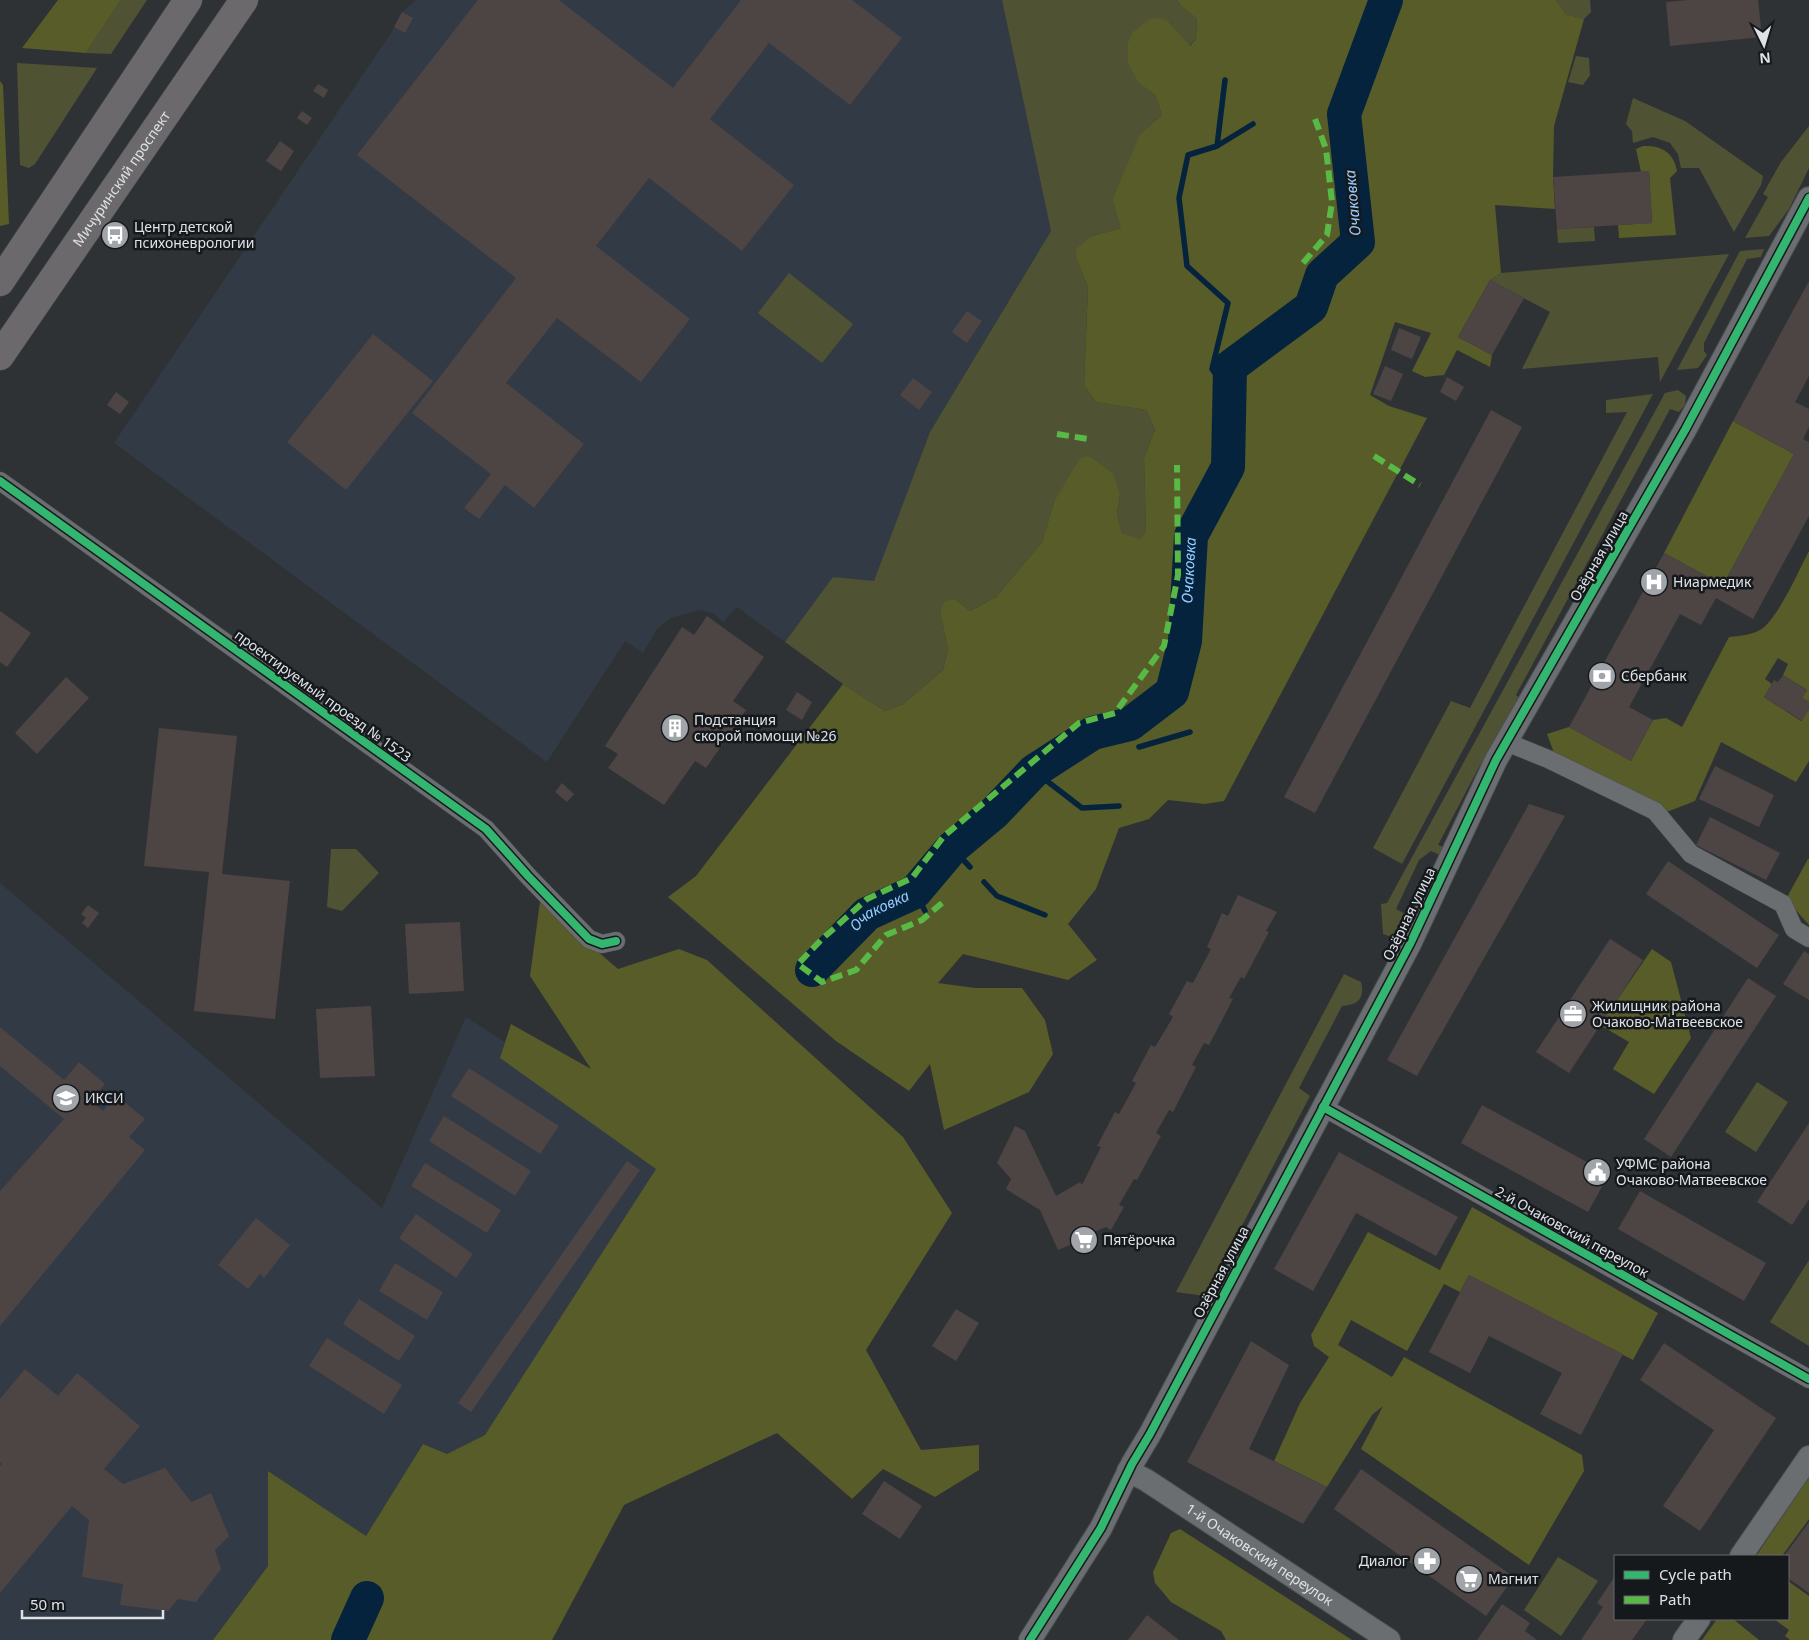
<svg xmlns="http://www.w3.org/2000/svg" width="1809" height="1640" font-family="'Noto Sans',sans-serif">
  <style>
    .built { fill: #323a45 }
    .green { fill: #505333 }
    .forest { fill: #585c28 }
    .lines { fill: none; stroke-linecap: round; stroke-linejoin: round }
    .stream { stroke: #05233d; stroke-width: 5.5 }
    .river { stroke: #05233d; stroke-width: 34 }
    .building { fill: #4d4444 }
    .minor-casing { stroke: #4b4f51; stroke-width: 19 }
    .tertiary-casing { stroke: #4b4f51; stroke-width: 24 }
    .primary-casing { stroke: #4b4f51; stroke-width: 29 }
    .minor { stroke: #6b6e70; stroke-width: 18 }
    .tertiary { stroke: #6b6e70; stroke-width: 22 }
    .primary { stroke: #6c696c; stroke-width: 28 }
    .quiet { stroke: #58b947; stroke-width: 6; stroke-dasharray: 12 6; stroke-linecap: butt }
    .cycleway-casing { stroke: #16191c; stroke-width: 11 }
    .cycleway { stroke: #33b770; stroke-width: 8 }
    .labels { text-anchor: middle; stroke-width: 5; stroke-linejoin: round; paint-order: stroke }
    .street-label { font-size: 14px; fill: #dee2e7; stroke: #16191c }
    .poi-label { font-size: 14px; fill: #dee2e7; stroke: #16191c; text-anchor: start }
    .water-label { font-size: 15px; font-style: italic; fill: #98cbfe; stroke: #16191c }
  </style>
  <rect width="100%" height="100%" fill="#2f3235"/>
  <g class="built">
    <path d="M416,0H1002L1051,231L930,432L874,582L833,577L785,642L737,607L723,622L713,613L700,610L670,618L657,629L643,653L625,641L547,762L114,443L391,33L402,12Z"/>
    <path d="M0,883L382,1208L466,1017L689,1160L485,1435L447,1454L423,1444L366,1536L268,1471V1566L213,1640H0Z"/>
  </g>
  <g class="green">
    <path d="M121,0H147L111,54L86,53Z"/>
    <path d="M1002,0H1177L1181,6L1197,19L1196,39L1189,46L1169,22L1139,82L1155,95L1162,115L1140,134L1121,228L1092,236L1076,258L1088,287L1084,385L1096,402L1146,410L1155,430L1144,458L1146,531L1141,540L1122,533L1117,514L1120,494L1054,502L1042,542L996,597L970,611L955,599L940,611L948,650L943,670L903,704L885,711L843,684L785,642L833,577L874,581L930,432L1051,231Z"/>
    <path d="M1556,0H1590L1591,12L1584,19L1566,14Z"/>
    <path d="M1576,56L1589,58L1590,75L1583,85L1568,82Z"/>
    <path d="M17,63L97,68L35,164L29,168L20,165Z"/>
    <path d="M1633,98L1685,121L1763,176L1761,185L1734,232L1699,168H1681L1678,154L1670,143L1653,137L1633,143L1632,131L1626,124Z"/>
    <path d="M1809,126V168L1789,209L1769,236L1745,238L1768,197L1763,194L1781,162Z"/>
    <path d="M1594,227L1595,241L1558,243L1557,229Z"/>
    <path d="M1764,249L1761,257L1747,259L1704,343V351L1707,355L1698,368L1677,370L1740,251Z"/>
    <path d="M1729,254L1660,382L1658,357L1522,369L1550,312L1490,280L1501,273Z"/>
    <path d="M789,273L853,324L822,363L758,313Z"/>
    <path d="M1678,390L1686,396L1685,405L1679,412L1670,409L1516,695L1523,701L1488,765H1480L1438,845L1446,848L1444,857L1431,851L1419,860L1396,909L1409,916L1397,939L1383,934L1381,904L1387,903L1665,393Z"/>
    <path d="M1653,394L1402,864L1373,848L1451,701L1470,708L1627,412L1606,413V400Z"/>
    <path d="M331,849H356L379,873L342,911L327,907Z"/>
    <path d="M1344,974L1361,982C1365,999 1358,1005 1342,1006L1299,1088L1310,1096L1205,1296L1176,1292Z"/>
    <path d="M1757,1082L1788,1102L1756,1152L1725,1132Z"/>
    <path d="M1809,1260V1346L1770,1322Z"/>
    <path d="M1558,1557L1598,1581L1561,1636L1524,1610Z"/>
  </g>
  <g class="forest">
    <path d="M58,0H121L86,53L22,48Z"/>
    <path d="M1177,0H1556L1566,14L1584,19L1554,126L1553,177L1555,209L1495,205L1501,273L1490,280L1458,337L1492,355L1490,367L1457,350L1444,375L1425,377L1412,371L1431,333L1395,322L1370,395L1389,406L1427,418L1224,801L1205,804L1168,800L1149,819L1119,828L1096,889L1068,924L1097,960L1068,980L963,954L938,983L975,988H1022L1045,1020L1053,1054L1029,1092L944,1130L930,1064L909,1091L836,1041L668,897L696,876L843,684L885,711L903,704L943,670L948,650L940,611L945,601L955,599L970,611L996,597L1042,542L1054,502L1080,458L1089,456L1113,474L1120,494L1117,514L1122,533L1141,539L1146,531L1144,458L1155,430L1146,410L1096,402L1084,385L1088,287L1076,258L1077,248L1092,236L1121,228L1113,199L1140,134L1162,115L1155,95L1138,82L1128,63V43L1132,33L1149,19L1160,18L1169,22L1190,46L1196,39L1197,19L1181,6Z"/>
    <path d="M0,81L3,85L9,224L0,226Z"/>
    <path d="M1643,146C1662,145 1674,153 1677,171L1670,178L1676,235L1619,238L1618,225L1652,223L1649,171L1641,172L1636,149Z"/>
    <path d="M1733,421L1794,454L1723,585L1664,553Z"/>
    <path d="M1809,551V702L1802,698L1807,690L1783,675L1788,664L1778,658L1765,679L1772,684L1764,697L1801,721L1809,709V761L1796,782L1721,742L1695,801L1659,815L1548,759L1553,750L1547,734L1569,727L1631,761L1653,720L1666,718L1682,727L1729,637C1739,636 1751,635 1760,630C1777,621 1799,570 1809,551Z"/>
    <path d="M1808,859H1809V925L1786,899Z"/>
    <path d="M540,902L618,969L679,949L707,960L903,1137L952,1213L866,1350L921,1450L979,1445V1470L935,1497L883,1469L852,1499L777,1433L624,1505L552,1640H213L268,1566V1471L366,1536L423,1444L447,1454L485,1435L656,1169L500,1058L511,1024L591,1069L530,976Z"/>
    <path d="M1652,949L1671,962L1691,1038L1654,1094L1613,1069L1629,1042L1600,1025Z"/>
    <path d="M1472,1207L1658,1313L1633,1360L1469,1275L1460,1292L1444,1284L1407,1351L1351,1320L1338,1345L1392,1377L1404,1357L1582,1455L1584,1471L1529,1565L1361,1449L1383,1406L1372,1415L1327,1487L1274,1461L1300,1403L1329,1357L1314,1346L1311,1335L1368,1232L1440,1270Z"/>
    <path d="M1809,1477V1519L1782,1556H1756Z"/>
    <path d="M1180,1529L1352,1640H1226L1221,1631L1171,1602L1155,1583L1153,1572L1171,1533Z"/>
    <path d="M1788,1581L1809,1596V1640H1790L1785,1636L1789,1630L1774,1619H1788Z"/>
    <path d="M1717,1619H1733L1759,1640H1702Z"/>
  </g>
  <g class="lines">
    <g class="stream">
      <path d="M1225,80L1217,146L1188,155L1179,198L1187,266L1228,303L1212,369L1230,395"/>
      <path d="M1217,146L1253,124"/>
      <path d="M1139,747L1190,732"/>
      <path d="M1034,771L1082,808L1119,806"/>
      <path d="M952,848L970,867"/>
      <path d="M984,882L997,896L1045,915"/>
      <path d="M915,892L925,911"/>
    </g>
    <g class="river">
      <path id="s1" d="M812,970L867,914L915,892L952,848L994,813L1034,771L1093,733L1130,724L1172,692L1185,641L1191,536L1228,467L1230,367L1311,307L1322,275L1358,242L1344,114L1386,0"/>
      <path d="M348,1640L367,1598"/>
    </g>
  </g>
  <g class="building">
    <path d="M478,0H559L673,88L741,0H852L902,38L850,105L769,43L710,119L794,185L742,251L649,178L596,246L690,319L641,382L557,318L506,383L584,444L534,508L505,485L479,519L464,508L491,474L412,413L516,278L357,155Z"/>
    <path d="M1688,0H1758L1762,37L1670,46L1666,2Z"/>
    <path d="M402,12L413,18L405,33L394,27Z"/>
    <path d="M318,84L328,90L324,98L313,91Z"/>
    <path d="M302,111L312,118L307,125L297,118Z"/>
    <path d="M280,141L294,151L281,171L266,161Z"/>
    <path d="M1649,171L1652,223L1557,229L1553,177Z"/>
    <path d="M1490,280L1524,298L1492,355L1458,337Z"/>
    <path d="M1809,281V376L1795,402L1809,409V427L1803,439L1809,442V516L1753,619L1716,598L1701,625L1680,614L1629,707L1653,720L1631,761L1569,727L1664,553L1723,585L1794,454L1733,421Z"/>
    <path d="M967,311L982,321L967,343L952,332Z"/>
    <path d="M1399,328L1421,337L1412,359L1391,350Z"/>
    <path d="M373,334L433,381L346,490L287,442Z"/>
    <path d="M1385,366L1403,374L1391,401L1373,394Z"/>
    <path d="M1447,377L1464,387L1456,401L1440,392Z"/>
    <path d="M913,378L932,392L919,410L900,395Z"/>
    <path d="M116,392L129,402L120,414L107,405Z"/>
    <path d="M1491,410L1522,427L1315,813L1284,797Z"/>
    <path d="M0,611L31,633L7,667L0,662Z"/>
    <path d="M707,616L764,657L733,701L746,710L706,768L695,761L664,805L608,768L618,754L605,746L682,627L694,635Z"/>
    <path d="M1783,675L1807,690L1802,698L1809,702V709L1802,721L1764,697L1774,680L1778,682Z"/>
    <path d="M66,677L89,698L37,754L15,733Z"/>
    <path d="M797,692L812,702L802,720L786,710Z"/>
    <path d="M159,728L237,736L222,874L290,881L275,1019L194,1011L209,872L144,866Z"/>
    <path d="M1715,766L1774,795L1759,827L1699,799Z"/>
    <path d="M562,783L574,794L567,802L555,792Z"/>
    <path d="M1529,804L1565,816L1417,1076L1387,1060Z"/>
    <path d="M1710,817L1780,853L1766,880L1696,845Z"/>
    <path d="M1668,861L1779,935L1757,968L1646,894Z"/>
    <path d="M1238,895L1277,912L1266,931L1269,932L1244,979L1241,977L1229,998L1233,999L1209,1045L1204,1043L1192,1065L1196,1067L1173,1112L1169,1110L1156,1133L1161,1136L1137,1180L1134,1179L1119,1205L1124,1207L1111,1230L1106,1227L1094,1232L1098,1240L1077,1249L1075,1243L1058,1250L1040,1210L1006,1189L1011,1179L997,1163L1015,1126L1025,1131L1056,1196L1080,1182L1082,1185L1101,1147L1097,1146L1115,1112L1119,1114L1136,1083L1132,1081L1151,1045L1155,1047L1173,1017L1169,1014L1187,981L1193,983L1211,949L1207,947L1222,913L1228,916Z"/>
    <path d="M88,905L99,913L88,928L82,923L86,918L81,914Z"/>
    <path d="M460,922L464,991L409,994L405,924Z"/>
    <path d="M1610,939L1643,960L1569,1073L1536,1052Z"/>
    <path d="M1804,951L1809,954V1000L1783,984Z"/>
    <path d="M1748,978L1776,996L1671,1157L1644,1139Z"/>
    <path d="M371,1006L375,1076L320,1078L316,1009Z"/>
    <path d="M0,1027L64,1080L79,1062L105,1084L91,1101L103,1111L116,1095L145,1119L129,1137L145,1150L0,1326V1191L64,1119L0,1066Z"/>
    <path d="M469,1068L559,1126L540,1154L451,1096Z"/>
    <path d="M1482,1105L1609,1174L1588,1212L1461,1143Z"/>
    <path d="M444,1116L531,1171L515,1196L429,1141Z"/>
    <path d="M1809,1123V1199L1792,1225L1757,1202Z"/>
    <path d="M1339,1152L1458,1217L1436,1256L1356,1213L1313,1291L1274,1269Z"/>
    <path d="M627,1161L640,1170L471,1412L458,1403Z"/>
    <path d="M425,1163L501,1210L487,1233L411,1186Z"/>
    <path d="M1640,1191L1766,1263L1744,1301L1618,1229Z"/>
    <path d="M416,1214L473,1254L456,1278L399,1238Z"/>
    <path d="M256,1218L290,1245L264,1278L260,1274L248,1289L218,1265Z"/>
    <path d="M395,1263L443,1292L427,1320L379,1291Z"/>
    <path d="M1469,1275L1623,1354L1581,1435L1540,1414L1562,1373L1489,1336L1470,1373L1429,1352Z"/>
    <path d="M359,1299L415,1336L399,1361L343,1324Z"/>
    <path d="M956,1309L979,1323L956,1361L932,1346Z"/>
    <path d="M327,1338L402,1385L384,1414L309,1366Z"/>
    <path d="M1251,1341L1289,1365L1249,1449L1327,1487L1303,1524L1187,1462Z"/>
    <path d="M1664,1343L1776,1418L1700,1531L1663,1506L1714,1430L1640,1380Z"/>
    <path d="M25,1369L58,1396L77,1373L140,1426L104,1469L123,1484L165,1468L191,1502L211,1493L229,1536L215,1550L221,1569L196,1602L178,1599L168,1611L120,1605L123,1584L82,1577L89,1520L72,1506L0,1593V1466L2,1464L0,1462V1399Z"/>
    <path d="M1361,1469L1514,1577L1486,1616L1334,1509Z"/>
    <path d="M884,1481L922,1506L900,1539L862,1514Z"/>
    <path d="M1809,1522V1593L1788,1578V1556H1784Z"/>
    <path d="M1615,1576V1619H1647L1632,1640H1581L1603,1607L1597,1603Z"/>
    <path d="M1502,1604L1530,1623L1525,1631L1537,1640H1477Z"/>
    <path d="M1147,1615L1179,1640H1128Z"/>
  </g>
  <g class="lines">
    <g class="minor-casing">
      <g id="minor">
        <path d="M0,481L486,829L528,876L589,939L602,944L616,941"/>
        <path d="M1506,742L1548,759L1655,811L1691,854L1783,904L1794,929L1809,938"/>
        <path d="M1323,1107L1809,1379"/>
      </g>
    </g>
    <g class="tertiary-casing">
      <g id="tertiary">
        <path id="s2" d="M1128,1471L1146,1480L1389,1640"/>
        <path d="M1741,1556L1809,1457"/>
        <path d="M1030,1640L1101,1528L1132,1464L1150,1434L1410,944L1496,760L1685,430L1809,198"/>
        <path d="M1684,1640L1699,1619"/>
      </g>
    </g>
    <g class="primary-casing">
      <g id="primary">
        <path d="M0,282L188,0"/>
        <path id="s3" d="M0,356L244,0"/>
      </g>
    </g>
    <use href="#minor" class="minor"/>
    <use href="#tertiary" class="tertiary"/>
    <use href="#primary" class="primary"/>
    <g class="quiet">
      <path d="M1303,263L1327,235L1332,202L1326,149L1315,119"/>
      <path d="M1057,434L1088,439"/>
      <path d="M1374,456L1420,485"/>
      <path d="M942,903L922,920L886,935L856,970L822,982L798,964L822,939L867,899L912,878L944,836L1079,723L1115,713L1164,646L1178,575L1177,465"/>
    </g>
    <g class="cycleway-casing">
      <g id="cycleway">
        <path d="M0,481L486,829L528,876L589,939L602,944L616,941"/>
        <path d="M1323,1107L1809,1379"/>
        <path d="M1030,1640L1101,1528L1132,1464L1150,1434L1410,944L1496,760L1685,430L1809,198"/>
      </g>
    </g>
    <use href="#cycleway" class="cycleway"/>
  </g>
  <defs>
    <g id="bus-disc" transform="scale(1.4375)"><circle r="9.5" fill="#a1a4a9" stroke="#16191c"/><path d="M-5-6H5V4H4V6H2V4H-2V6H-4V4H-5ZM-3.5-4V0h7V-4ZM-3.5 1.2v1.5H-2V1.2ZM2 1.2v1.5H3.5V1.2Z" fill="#fff"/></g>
    <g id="hospital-disc" transform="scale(1.4375)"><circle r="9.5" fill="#a1a4a9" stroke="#16191c"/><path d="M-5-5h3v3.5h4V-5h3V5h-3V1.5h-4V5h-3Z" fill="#fff"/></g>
    <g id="bank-disc" transform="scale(1.4375)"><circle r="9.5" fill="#a1a4a9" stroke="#16191c"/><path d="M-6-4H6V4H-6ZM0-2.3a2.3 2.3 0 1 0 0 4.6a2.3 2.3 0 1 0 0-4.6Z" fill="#fff"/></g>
    <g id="building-disc" transform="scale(1.4375)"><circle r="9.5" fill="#a1a4a9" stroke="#16191c"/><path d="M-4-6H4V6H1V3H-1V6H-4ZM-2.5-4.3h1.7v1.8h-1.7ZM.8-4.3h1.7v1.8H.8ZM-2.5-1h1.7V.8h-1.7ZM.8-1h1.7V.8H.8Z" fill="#fff"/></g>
    <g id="office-disc" transform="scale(1.4375)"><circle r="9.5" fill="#a1a4a9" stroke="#16191c"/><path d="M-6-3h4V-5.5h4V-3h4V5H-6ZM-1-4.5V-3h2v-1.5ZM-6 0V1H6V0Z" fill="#fff"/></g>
    <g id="university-disc" transform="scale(1.4375)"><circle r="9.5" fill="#a1a4a9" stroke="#16191c"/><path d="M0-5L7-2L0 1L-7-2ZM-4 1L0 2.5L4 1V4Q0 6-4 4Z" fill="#fff"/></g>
    <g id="civic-disc" transform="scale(1.4375)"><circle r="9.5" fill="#a1a4a9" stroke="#16191c"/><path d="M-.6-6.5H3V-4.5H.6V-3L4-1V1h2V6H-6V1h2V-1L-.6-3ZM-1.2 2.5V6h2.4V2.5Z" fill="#fff"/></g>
    <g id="supermarket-disc" transform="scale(1.4375)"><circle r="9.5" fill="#a1a4a9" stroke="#16191c"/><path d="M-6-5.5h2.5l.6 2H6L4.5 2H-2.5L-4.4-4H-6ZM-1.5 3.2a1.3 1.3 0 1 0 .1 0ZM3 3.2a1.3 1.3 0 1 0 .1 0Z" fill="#fff"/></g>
    <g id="pharmacy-disc" transform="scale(1.4375)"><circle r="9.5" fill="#a1a4a9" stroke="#16191c"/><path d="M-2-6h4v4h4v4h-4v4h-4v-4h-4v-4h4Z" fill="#fff"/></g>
  </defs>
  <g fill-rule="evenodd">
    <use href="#bus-disc" x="115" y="235"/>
    <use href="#hospital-disc" x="1654" y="582"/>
    <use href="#bank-disc" x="1602" y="676"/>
    <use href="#building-disc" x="675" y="728"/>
    <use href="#office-disc" x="1573" y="1014"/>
    <use href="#university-disc" x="66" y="1098"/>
    <use href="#civic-disc" x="1597" y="1172"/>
    <use href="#supermarket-disc" x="1084" y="1240"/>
    <use href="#pharmacy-disc" x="1427" y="1561"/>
    <use href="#supermarket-disc" x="1469" y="1579"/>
  </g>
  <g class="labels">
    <g class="street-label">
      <text dy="5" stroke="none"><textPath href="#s3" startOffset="215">Мичуринский проспект</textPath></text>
      <text transform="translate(1599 556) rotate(-60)" y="5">Озёрная улица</text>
      <text transform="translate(323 696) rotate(36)" y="5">проектируемый проезд № 1523</text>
      <text transform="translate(1409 914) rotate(-64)" y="5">Озёрная улица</text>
      <text transform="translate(1572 1232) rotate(29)" y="5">2-й Очаковский переулок</text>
      <text transform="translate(1221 1272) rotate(-62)" y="5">Озёрная улица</text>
      <text dy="5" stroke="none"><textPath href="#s2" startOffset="156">1-й Очаковский переулок</textPath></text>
    </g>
    <g class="poi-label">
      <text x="134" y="232">Центр детской<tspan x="134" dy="16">психоневрологии</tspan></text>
      <text x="1673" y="587">Ниармедик</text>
      <text x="1621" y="681">Сбербанк</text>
      <text x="694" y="725">Подстанция<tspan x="694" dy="16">скорой помощи №26</tspan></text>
      <text x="1592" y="1011">Жилищник района<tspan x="1592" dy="16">Очаково-Матвеевское</tspan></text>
      <text x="85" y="1103">ИКСИ</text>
      <text x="1616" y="1169">УФМС района<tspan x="1616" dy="16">Очаково-Матвеевское</tspan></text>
      <text x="1103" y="1245">Пятёрочка</text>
      <text x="1408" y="1566" text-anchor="end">Диалог</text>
      <text x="1488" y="1584">Магнит</text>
    </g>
    <g class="water-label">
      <text transform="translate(1353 203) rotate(-95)" y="5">Очаковка</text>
      <text dy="5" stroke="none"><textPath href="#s1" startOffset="586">Очаковка</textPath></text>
      <text dy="5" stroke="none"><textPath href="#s1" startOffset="91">Очаковка</textPath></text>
    </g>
  </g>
  <rect x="1614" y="1555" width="175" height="65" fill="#16191c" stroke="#66696d"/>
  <rect x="1624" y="1571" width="25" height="8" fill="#33b770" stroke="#66696d"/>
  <text x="1659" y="1580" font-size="15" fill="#dee2e7">Cycle path</text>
  <rect x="1624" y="1596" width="25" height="8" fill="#58b947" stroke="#66696d"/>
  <text x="1659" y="1605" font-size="15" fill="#dee2e7">Path</text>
  <g transform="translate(1764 45) rotate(175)" stroke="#16191c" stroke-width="4" paint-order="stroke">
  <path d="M0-4L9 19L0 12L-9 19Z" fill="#dee2e7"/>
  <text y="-8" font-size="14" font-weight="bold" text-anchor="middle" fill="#dee2e7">N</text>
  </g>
  <path d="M22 1610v8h141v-8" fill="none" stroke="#dee2e7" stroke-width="2.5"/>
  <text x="30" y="1610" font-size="15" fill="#dee2e7" stroke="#16191c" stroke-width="4" paint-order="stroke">50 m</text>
</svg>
